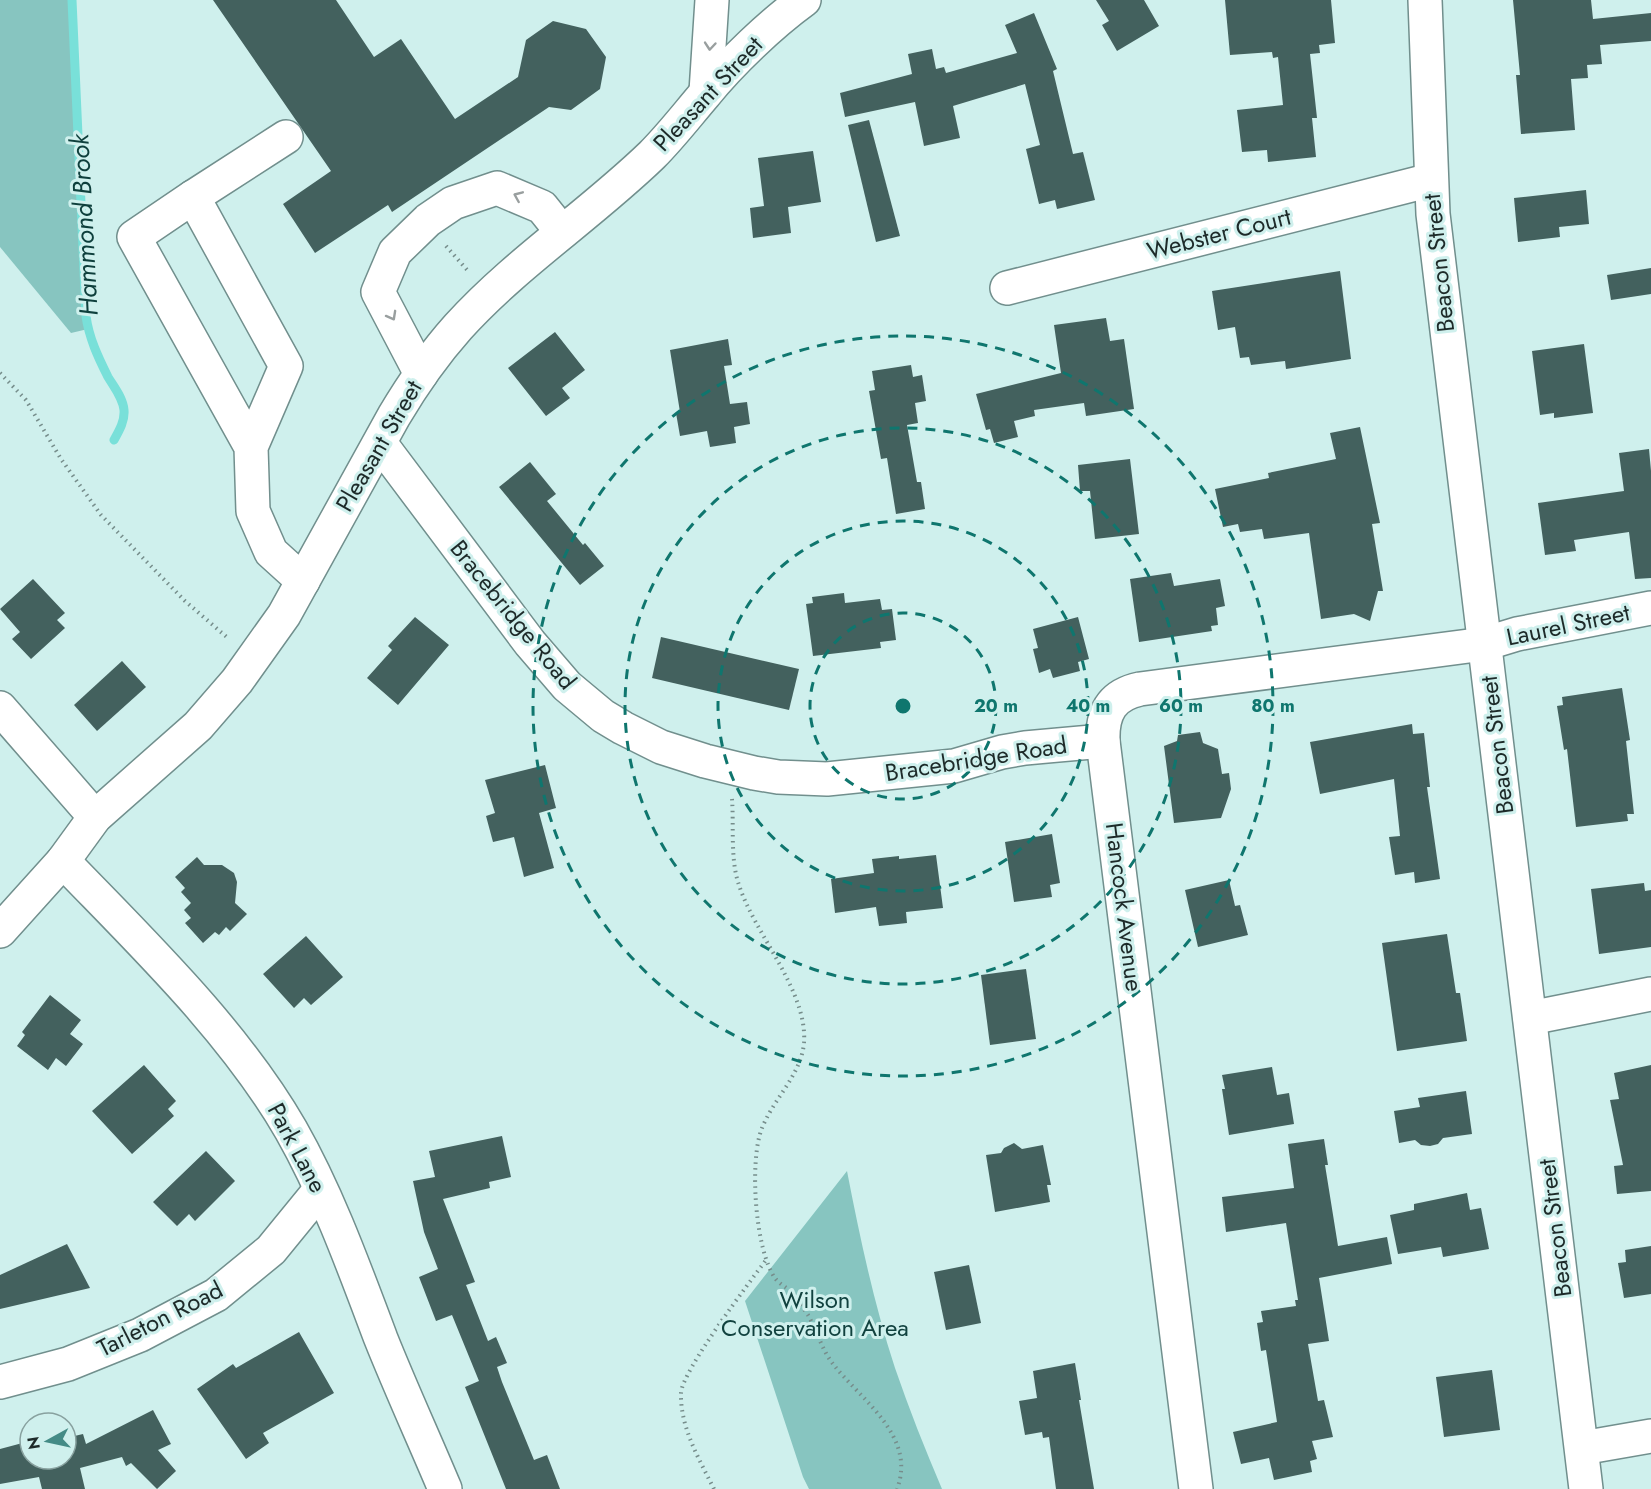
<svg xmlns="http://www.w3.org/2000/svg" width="1651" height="1489" font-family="Jost,sans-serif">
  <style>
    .green { fill: #87c5c0 }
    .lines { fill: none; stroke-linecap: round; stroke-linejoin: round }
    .stream { stroke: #79e0d9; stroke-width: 9 }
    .building { fill: #43615e }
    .minor-casing { stroke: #718f8d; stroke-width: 36 }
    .major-casing { stroke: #718f8d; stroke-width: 36 }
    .path { stroke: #768d8b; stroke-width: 4; stroke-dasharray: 1.5 4.5; stroke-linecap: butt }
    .minor { stroke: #fff; stroke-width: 33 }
    .major { stroke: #fff; stroke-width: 33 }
    .oneway { stroke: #999f9f }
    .ring { fill: none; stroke: #0f766e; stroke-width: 3; stroke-dasharray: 10 8 }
    .labels { text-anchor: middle; stroke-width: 6; stroke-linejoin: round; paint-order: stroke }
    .street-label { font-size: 24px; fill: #1d2a29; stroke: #cff0ed }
    .park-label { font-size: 24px; fill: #11423f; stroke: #cff0ed }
    .water-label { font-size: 26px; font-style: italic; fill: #0e3f3c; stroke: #cff0ed }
    .centre { fill: #0f766e; stroke: #cff0ed; stroke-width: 3 }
    .ring-label { font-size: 18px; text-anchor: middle; font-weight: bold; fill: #0f766e; stroke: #cff0ed; stroke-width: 6; stroke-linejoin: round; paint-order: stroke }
  </style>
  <rect width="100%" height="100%" fill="#cff0ed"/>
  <g class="green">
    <path d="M0,0H72L88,329L71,333L0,247Z"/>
    <path d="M847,1171C860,1238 874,1304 895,1368C909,1409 925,1449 942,1489H809L803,1477L745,1301Z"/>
  </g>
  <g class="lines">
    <path class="stream" d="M72,0L86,316C89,338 98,357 108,377C114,387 123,398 124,410C125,421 119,431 114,440"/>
  </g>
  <g class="building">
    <path d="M213,0H336L374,57L401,39L455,119L518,77L526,40L553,21L586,29L606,57L600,89L571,110L549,107L392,212L388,205L315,253L283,204L331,171Z"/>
    <path d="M1096,0H1144L1159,26L1117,51L1102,25L1109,21Z"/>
    <path d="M1225,0H1331L1335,43L1319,45L1320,53L1310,54L1317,118H1312L1316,157L1268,162L1267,150L1242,152L1237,110L1283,105L1278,57L1273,58L1272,52L1230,55Z"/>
    <path d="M1513,0H1591L1593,19L1651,13V41L1600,45L1602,64L1587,65L1588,78L1571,79L1575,130L1521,134L1516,75H1520Z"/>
    <path d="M1034,13L1057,69L1053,71L1073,154L1083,152L1095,200L1057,209L1055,200L1039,204L1026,149L1040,145L1025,84L953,106L960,138L924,146L915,102L845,117L840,93L912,74L908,54L932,49L936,69L944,67L946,73L1017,53L1005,25Z"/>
    <path d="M869,120L900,236L876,242L848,125Z"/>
    <path d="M813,151L821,202L788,207L791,233L753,238L750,208L764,206L758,158Z"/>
    <path d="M1586,190L1589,224L1559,227L1560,237L1518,242L1514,198Z"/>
    <path d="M1651,268V294L1611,300L1607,275Z"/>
    <path d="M1340,271L1351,359L1286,369L1285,361L1251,365L1249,357L1240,358L1235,327L1218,330L1212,291Z"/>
    <path d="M1106,318L1110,341L1124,339L1134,409L1086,416L1084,403L1034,410L1035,416L1014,421L1018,437L994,443L990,429L986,430L976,394L1061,373L1054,325Z"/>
    <path d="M555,332L585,370L562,388L570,398L546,416L508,368Z"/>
    <path d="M728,339L732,365L724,366L730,404L747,402L750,424L734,427L736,443L710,447L707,431L680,436L676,413L680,412L670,350Z"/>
    <path d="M1584,344L1593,413L1554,418V413L1540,415L1532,351Z"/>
    <path d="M911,365L913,377L922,375L926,401L915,403L918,423L907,425L917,482H921L925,509L896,514L887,458L881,459L869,391L875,390L872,371Z"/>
    <path d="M1360,427L1380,523L1372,524L1383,591H1378L1370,621L1354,614L1321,619L1309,533L1264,539L1262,529L1240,532L1238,524L1223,527L1215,489L1269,478L1268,473L1336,459L1330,433Z"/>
    <path d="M1649,449L1651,471V578L1635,579L1629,532L1574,540L1576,551L1545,555L1538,503L1624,491L1619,453Z"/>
    <path d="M1130,459L1139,534L1095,539L1090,491H1080L1078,465Z"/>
    <path d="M530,462L556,494L547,501L583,545L585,543L604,566L580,585L499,487Z"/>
    <path d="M1171,573L1174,586L1220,579L1225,606L1216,608L1218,625L1211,626L1212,631L1139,642L1130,579Z"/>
    <path d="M33,579L65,613L57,620L65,628L31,659L12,639L20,632L0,609Z"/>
    <path d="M844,593L845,603L880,599L882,610L892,609L896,640L880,642L881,648L813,656L806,604L813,603L812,597Z"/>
    <path d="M415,617L449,645L398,705L367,678L392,650L388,646Z"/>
    <path d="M1078,617L1089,659L1078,662L1080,671L1053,678L1050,669L1039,673L1033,649L1038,648L1033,629Z"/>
    <path d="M661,637L799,669L789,710L652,678Z"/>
    <path d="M122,661L146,687L97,731L74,705Z"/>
    <path d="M1622,688L1630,740L1626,741L1634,814H1627L1628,821L1576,827L1567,749L1564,750L1557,706L1563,705L1562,697Z"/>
    <path d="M1412,724L1413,734L1424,733L1430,787H1427L1440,879L1415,883L1414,872L1395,875L1389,837L1400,836L1394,779L1320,794L1310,742Z"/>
    <path d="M1200,732L1203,743L1218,749L1222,774L1229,773L1231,789L1221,818L1174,823L1164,746L1177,741L1178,735Z"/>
    <path d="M545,765L556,808L539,813L554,868L524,877L514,837L493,842L486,816L495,813L485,780Z"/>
    <path d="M1052,834L1060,883L1050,885L1052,897L1014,902L1005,842Z"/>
    <path d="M936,855L943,908L906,912L907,923L879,926L876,907L835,913L831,879L874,873L872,859L899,856V859Z"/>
    <path d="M197,857L204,865H222L234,873L237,882L235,903L247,914L230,931L226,927L219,935L215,932L203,943L185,923L191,918L184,910L191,903L181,892L185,888L175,877Z"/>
    <path d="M1229,880L1235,906L1240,905L1248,935L1198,947L1185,890Z"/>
    <path d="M1644,883L1645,891L1651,890V947L1599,954L1591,889Z"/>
    <path d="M1447,934L1456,993H1460L1467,1041L1397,1051L1382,943Z"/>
    <path d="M306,936L343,977L311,1005L304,998L294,1008L263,974Z"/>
    <path d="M1026,969L1036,1039L990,1045L981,975Z"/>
    <path d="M50,995L81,1020L70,1034L83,1044L66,1066L56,1058L48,1070L17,1046L25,1035L22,1032Z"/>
    <path d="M144,1065L176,1101L168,1109L174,1116L132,1154L92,1111Z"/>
    <path d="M1651,1065V1191L1617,1194L1614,1166L1623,1165L1610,1100L1619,1099L1614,1073Z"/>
    <path d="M1272,1067L1277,1095L1289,1093L1294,1124L1229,1135L1222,1089H1225L1222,1075Z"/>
    <path d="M1466,1091L1472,1134L1443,1138L1438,1144L1430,1146L1421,1145L1415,1140L1399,1143L1394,1111L1420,1107L1418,1098Z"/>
    <path d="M502,1136L511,1177L489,1182L490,1188L443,1199L475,1282L466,1285L488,1341L496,1337L507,1363L497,1367L502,1382L534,1460L547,1455L560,1489H506L465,1387L479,1381L452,1315L436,1321L419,1277L438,1269L424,1232L413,1181L435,1177L429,1151Z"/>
    <path d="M1324,1139L1328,1165H1325L1338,1246L1387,1237L1392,1264L1319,1278L1329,1341L1308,1344L1318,1401L1324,1400L1333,1437L1312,1441L1317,1459L1310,1461L1312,1472L1274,1480L1269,1458L1241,1464L1233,1432L1277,1422L1266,1350L1261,1351L1257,1323L1263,1322L1261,1311L1296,1306L1295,1300H1298L1286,1223L1226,1232L1222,1197L1294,1188L1288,1144Z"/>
    <path d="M1014,1143L1022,1149L1043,1145L1051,1185H1047L1050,1202L995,1212L986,1155L1001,1153L1004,1148Z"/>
    <path d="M206,1151L235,1181L195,1221L189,1214L177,1226L153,1202Z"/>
    <path d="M1467,1193L1470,1210L1481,1208L1489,1249L1443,1257L1441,1247L1398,1254L1390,1215L1414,1210V1204Z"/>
    <path d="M67,1244L90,1288L0,1309V1275Z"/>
    <path d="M1651,1246V1294L1624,1298L1618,1263L1626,1262L1625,1250Z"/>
    <path d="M969,1265L981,1323L946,1330L934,1272Z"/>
    <path d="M299,1332L334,1393L263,1433L269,1443L246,1459L197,1389L233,1364L236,1368Z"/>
    <path d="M1075,1363L1081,1400H1079L1094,1489H1056L1049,1437L1043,1438L1042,1432L1025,1435L1019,1401L1037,1398L1033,1371Z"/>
    <path d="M1492,1370L1500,1430L1444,1437L1436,1377Z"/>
    <path d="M153,1410L171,1444L158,1450L176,1471L157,1489L131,1463L126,1466L122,1457L80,1468L85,1489H42L39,1477L0,1484V1449L30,1441V1459H66V1438L83,1434L86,1444Z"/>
  </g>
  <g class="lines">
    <g class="minor-casing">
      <g id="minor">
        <path d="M706,92L712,0"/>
        <path d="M193,197L286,137"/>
        <path d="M1007,288L1431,180"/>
        <path d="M421,374L378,292L395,252L428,220L453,203L497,188L542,207L562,232"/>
        <path d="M380,443L530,643L567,686L603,716L623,728L661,747L705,761L754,773L778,777L827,779L954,766L1002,752L1025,748L1103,741"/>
        <path d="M251,447L134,237L193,197L286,366L251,447L253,511L271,552L303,581"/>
        <path d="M0,708L95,817"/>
        <path d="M63,861C142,943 234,1031 291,1130C328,1195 355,1270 381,1339C401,1389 424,1439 445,1489"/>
        <path d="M0,931L63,861L95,817L198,726L237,681L284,615L394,416C413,384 433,355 458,327C516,263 590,215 652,155C671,136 687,115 705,94C731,62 771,24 804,0"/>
        <path d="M1530,1018L1651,994"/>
        <path d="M0,1382L68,1364L140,1335L216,1295L271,1250L320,1190"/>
        <path d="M1582,1448L1651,1436"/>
        <path d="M1196,1489L1103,741C1102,712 1112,695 1140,689L1484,644L1517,634L1651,608"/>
      </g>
    </g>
    <g class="major-casing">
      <path id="major" d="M1425,0L1433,214L1586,1489"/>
    </g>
    <g class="path">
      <path d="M446,246L469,272"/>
      <path d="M0,373L26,400L61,459L101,515L185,601L229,639"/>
      <path d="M732,799C734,825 730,860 739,885C754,933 808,991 804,1043C801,1075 774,1098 762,1128C749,1160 755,1250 775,1278C779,1284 787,1287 792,1293C798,1299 803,1308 808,1315C817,1331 822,1350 833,1364C861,1400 917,1436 897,1489"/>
      <path d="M714,1489C699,1459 680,1427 681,1393C682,1371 749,1283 766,1260"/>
    </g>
    <use href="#minor" class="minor"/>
    <use href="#major" class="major"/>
  </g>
  <defs><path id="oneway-chevron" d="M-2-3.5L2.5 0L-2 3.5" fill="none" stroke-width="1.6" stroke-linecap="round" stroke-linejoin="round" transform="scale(1.5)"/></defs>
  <g class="oneway">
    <use href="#oneway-chevron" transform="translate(710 46) rotate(95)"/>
    <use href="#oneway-chevron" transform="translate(518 196) rotate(-157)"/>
    <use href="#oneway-chevron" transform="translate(392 316) rotate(61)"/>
  </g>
  <g class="ring">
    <circle cx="903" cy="706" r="93"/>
    <circle cx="903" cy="706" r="185"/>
    <circle cx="903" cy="706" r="278"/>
    <circle cx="903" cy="706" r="370"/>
  </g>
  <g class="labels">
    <g class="street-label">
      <text transform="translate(708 94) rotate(-47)" y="8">Pleasant Street</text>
      <text transform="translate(1219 234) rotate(-14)" y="8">Webster Court</text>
      <text transform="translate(1439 263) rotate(-96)" y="8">Beacon Street</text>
      <text transform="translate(379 446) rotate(-60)" y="8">Pleasant Street</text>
      <text transform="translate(513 615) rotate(51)" y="8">Bracebridge Road</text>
      <text transform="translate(1568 625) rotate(-12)" y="8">Laurel Street</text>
      <text transform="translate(1497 745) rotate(-97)" y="8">Beacon Street</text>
      <text transform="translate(976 759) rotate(-9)" y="8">Bracebridge Road</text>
      <text transform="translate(1124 907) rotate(83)" y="8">Hancock Avenue</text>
      <text transform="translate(297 1148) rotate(62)" y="8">Park Lane</text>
      <text transform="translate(1555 1228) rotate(-97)" y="8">Beacon Street</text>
      <text transform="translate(160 1319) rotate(-27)" y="8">Tarleton Road</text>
    </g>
    <g class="park-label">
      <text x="815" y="1308">Wilson<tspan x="815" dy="28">Conservation Area</tspan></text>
    </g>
    <g class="water-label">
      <text transform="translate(84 225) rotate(-93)" y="9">Hammond Brook</text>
    </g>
  </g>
  <circle cx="903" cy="706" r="9" class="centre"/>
  <g class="ring-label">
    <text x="996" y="712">20 m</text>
    <text x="1088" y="712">40 m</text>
    <text x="1181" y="712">60 m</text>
    <text x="1273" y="712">80 m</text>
  </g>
  <g transform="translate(48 1441) rotate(262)"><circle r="28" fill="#cff0ed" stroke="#88a19f" stroke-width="1.5"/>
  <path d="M0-4.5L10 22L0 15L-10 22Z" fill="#448b86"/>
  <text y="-9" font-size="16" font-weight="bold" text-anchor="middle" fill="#1d2a29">N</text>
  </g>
</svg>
